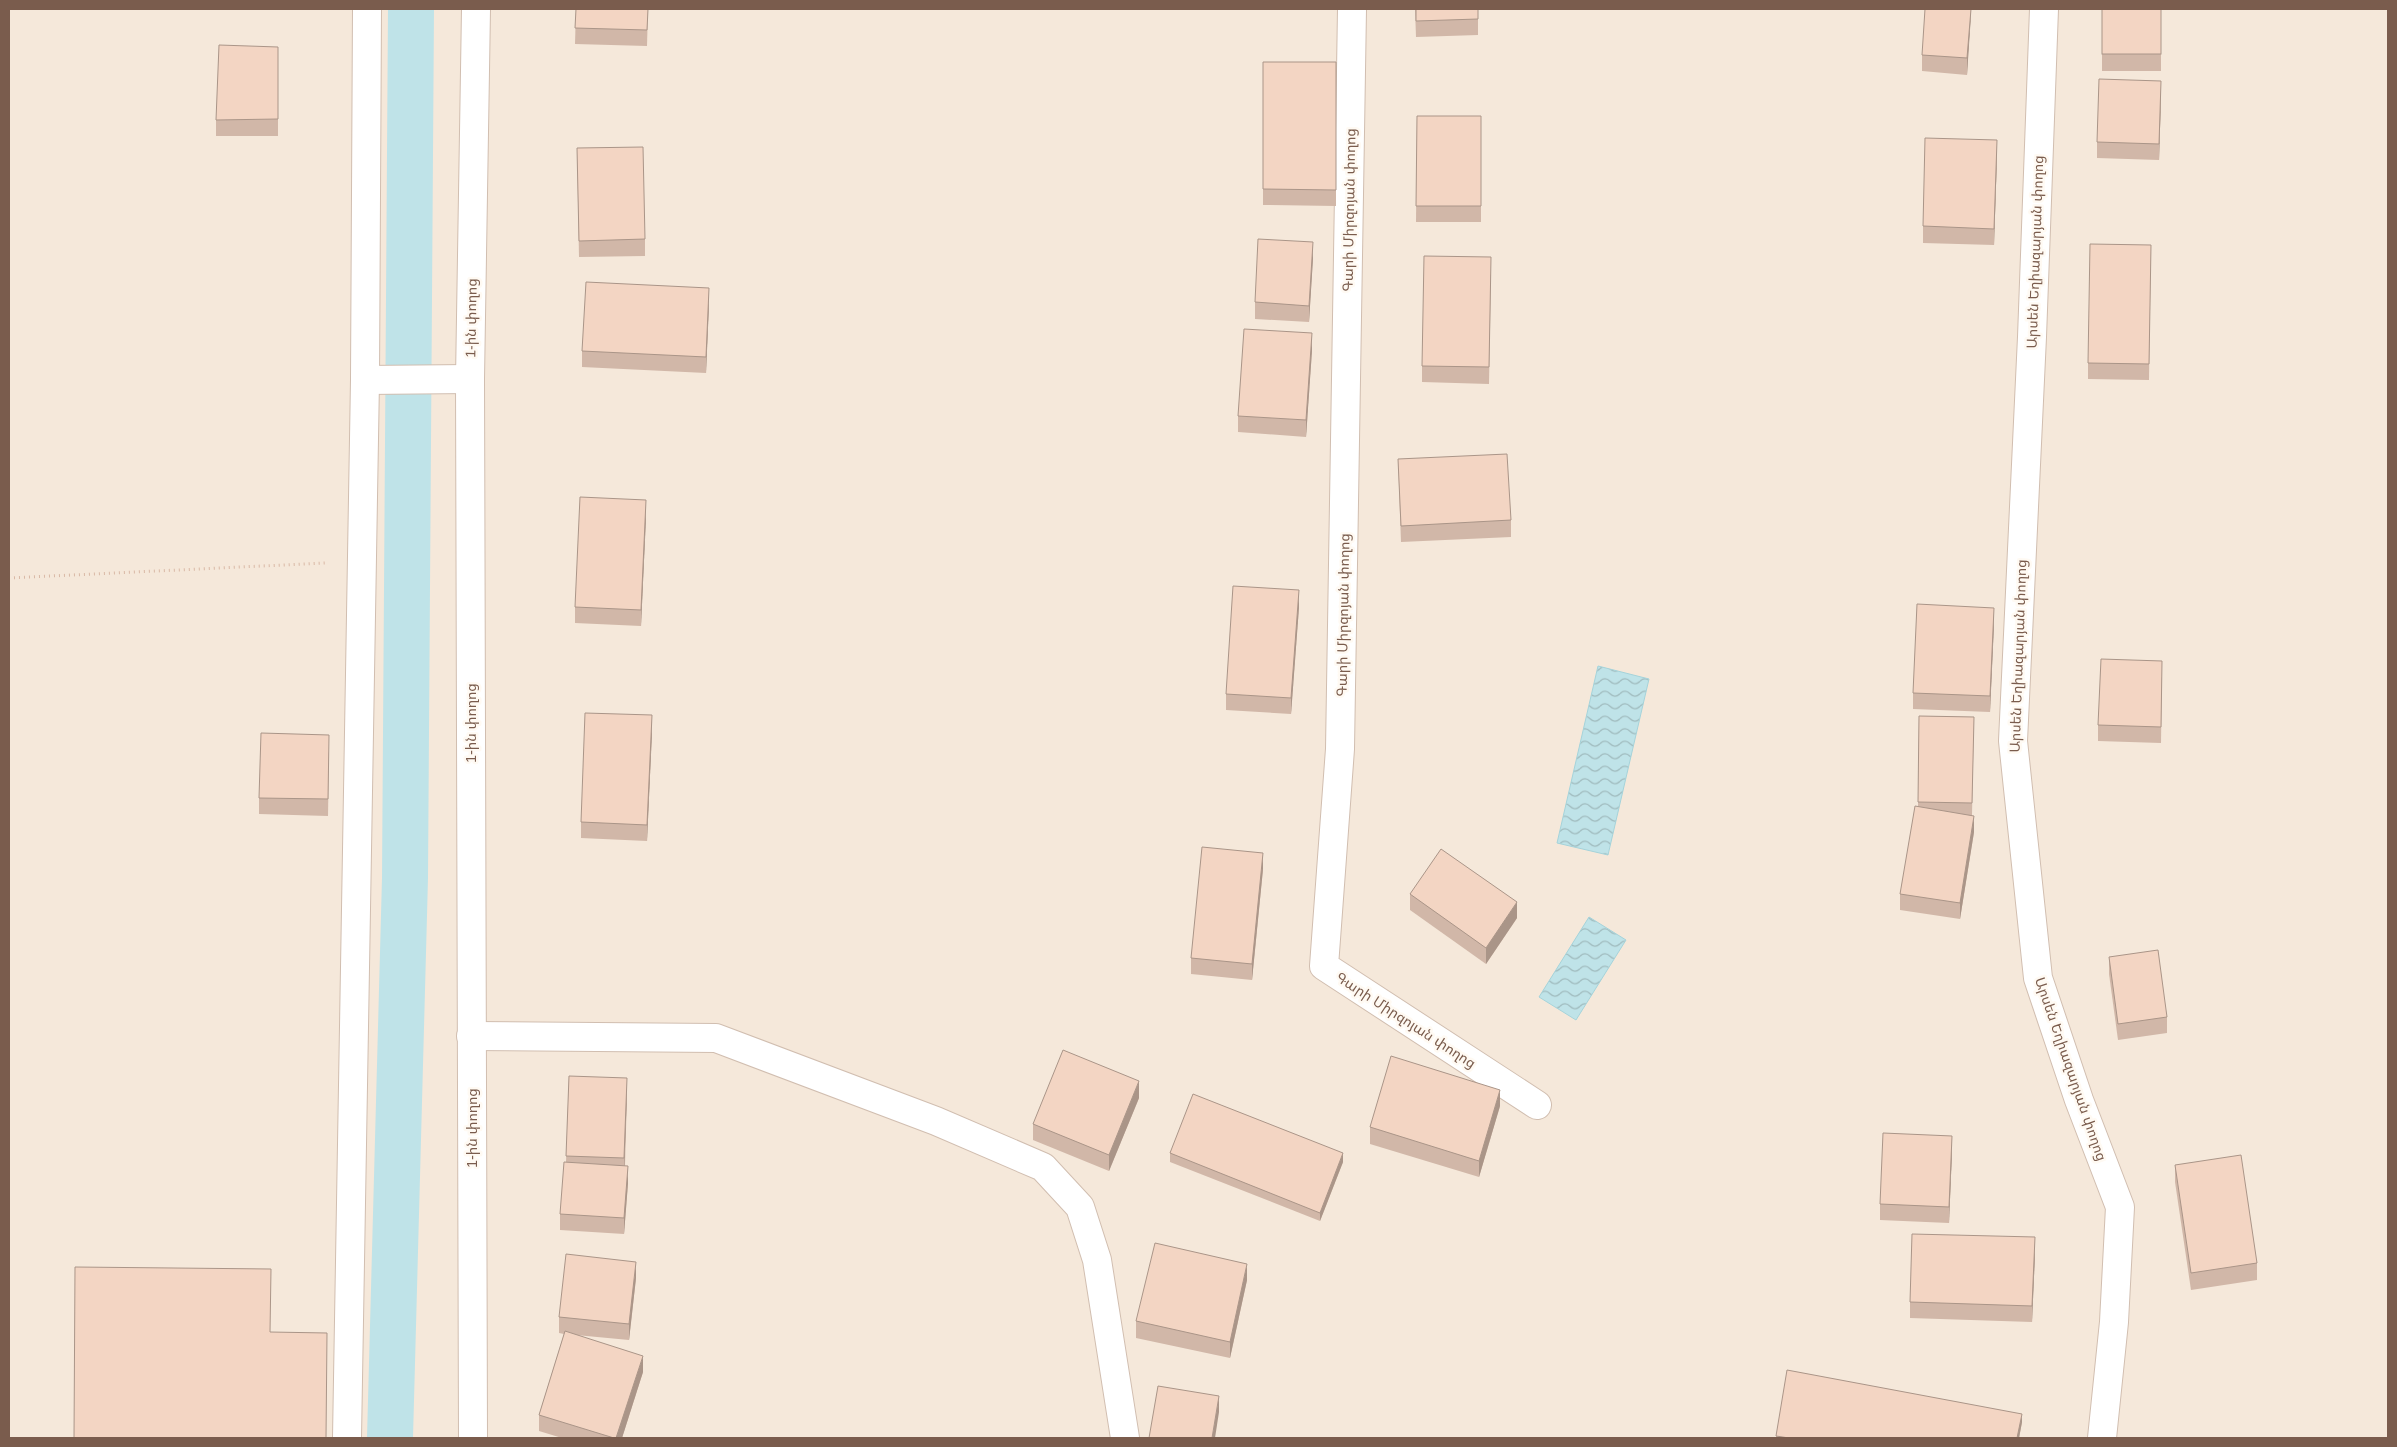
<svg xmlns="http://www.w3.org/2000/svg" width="2397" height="1447" font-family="Arial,'Noto Sans Armenian',sans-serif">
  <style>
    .residential { fill: #f5e8da }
    .water { fill: url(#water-waves); stroke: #a5d3da }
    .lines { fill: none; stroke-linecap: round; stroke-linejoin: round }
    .canal { stroke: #bfe3e8; stroke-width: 46 }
    .minor-casing { stroke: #d1beb0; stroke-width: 30 }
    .path { stroke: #d9b8a5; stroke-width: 3; stroke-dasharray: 1 4; stroke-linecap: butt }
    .minor { stroke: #fff; stroke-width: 28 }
    .wall { fill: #d1b7a8 }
    .shaded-wall { fill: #aa9588 }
    .building { fill: #f3d5c3; stroke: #aa9588 }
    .labels { text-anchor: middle; stroke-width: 5; stroke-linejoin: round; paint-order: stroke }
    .street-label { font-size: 14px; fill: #7a5c4d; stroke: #fffaf3 }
  </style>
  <defs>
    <pattern id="water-waves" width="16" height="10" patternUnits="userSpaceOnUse" patternTransform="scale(1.25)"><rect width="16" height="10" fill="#bfe3e8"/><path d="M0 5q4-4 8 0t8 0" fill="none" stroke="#a0bbbe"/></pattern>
  </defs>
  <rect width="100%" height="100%" fill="#fdf6ec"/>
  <rect class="residential" x="9" y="9" width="2379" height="1429"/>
  <g class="water">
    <path d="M1598,666L1649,679L1608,855L1557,843Z"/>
    <path d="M1589,917L1626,940L1576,1020L1539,997Z"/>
  </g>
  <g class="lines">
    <path class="canal" d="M390,1438L405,878L411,9"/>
    <g class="minor-casing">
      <g id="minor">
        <path d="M1352,9L1340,749L1324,966L1537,1105"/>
        <path d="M2044,9L2032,337L2013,741L2038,978L2079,1100L2120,1207L2114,1322L2102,1438"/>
        <path d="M365,380L470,379"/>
        <path d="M471,1036L716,1038L936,1121L1043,1167L1080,1207L1097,1260L1125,1438"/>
        <path d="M347,1438L365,380L367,9"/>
        <path d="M473,1438L470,379L476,9"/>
      </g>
    </g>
    <path class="path" d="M9,578L325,563"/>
    <use href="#minor" class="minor"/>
  </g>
  <g class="wall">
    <path d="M576,9H648L647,46L575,44Z"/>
    <path d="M1415,9H1478V35L1416,37Z"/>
    <path d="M1971,9L1967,75L1922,71V55Z"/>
    <rect x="2102" y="9" width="59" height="62"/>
    <path d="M278,47V136H216V120Z"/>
    <path d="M1263,62H1336V206L1263,205Z"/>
    <path d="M2161,97L2159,160L2097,158V142Z"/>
    <path d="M1417,116H1481V222H1416Z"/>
    <path d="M577,148L645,239V256L579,257Z"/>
    <path d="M1997,156L1994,245L1923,243V226Z"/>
    <path d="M2151,245L2149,380L2088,379V363Z"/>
    <path d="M1313,258L1309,322L1255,319V302Z"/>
    <path d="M1491,274L1489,384L1422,382V366Z"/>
    <path d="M709,304L706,373L582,367V351Z"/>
    <path d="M1312,350L1306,437L1238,432V416Z"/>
    <path d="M1398,459L1511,520V537L1401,542Z"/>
    <path d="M646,517L641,626L575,623V607Z"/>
    <path d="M1299,607L1291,714L1226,710V694Z"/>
    <path d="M1994,624L1990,712L1913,709V693Z"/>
    <path d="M2162,677L2161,743L2098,741V725Z"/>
    <path d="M1919,716L1974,717L1972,815L1974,832L1960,919L1900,910V894L1918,807Z"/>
    <path d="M652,732L647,841L581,838V822Z"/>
    <path d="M329,752L328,816L259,814V798Z"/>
    <path d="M1263,869L1252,980L1191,974V958Z"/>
    <path d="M1410,894L1517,918L1486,964L1410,910Z"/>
    <path d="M2109,957L2167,1017V1033L2118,1040L2109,974Z"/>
    <path d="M569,1076L627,1094L625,1166L628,1183L624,1234L560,1230V1214L566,1162Z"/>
    <path d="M1139,1098L1109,1171L1033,1140V1124Z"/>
    <path d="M1500,1106L1479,1177L1370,1144V1127Z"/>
    <path d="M1952,1152L1949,1223L1880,1220V1204Z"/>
    <path d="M1170,1153L1343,1162L1320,1221L1170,1162Z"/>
    <path d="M2175,1165L2257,1263V1280L2191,1290L2175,1182Z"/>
    <path d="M2035,1254L2032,1322L1910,1318V1302Z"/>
    <path d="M636,1278L629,1340L576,1335L643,1372L622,1438H562L539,1431V1415L564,1334L559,1333V1317Z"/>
    <path d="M1247,1280L1230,1358L1136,1338V1321Z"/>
    <path d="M2022,1422L2019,1438H1776V1436Z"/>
  </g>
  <g class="shaded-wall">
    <path d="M1971,9V15L1967,75V58Z"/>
    <path d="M2161,81V97L2159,160V144Z"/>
    <path d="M1997,140V156L1994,245V229Z"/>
    <path d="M1313,242V258L1309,322V306Z"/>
    <path d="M709,288V304L706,373V357Z"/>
    <path d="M1312,333V350L1306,437V420Z"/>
    <path d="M646,500V517L641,626V610Z"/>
    <path d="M1299,590V607L1291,714V698Z"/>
    <path d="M1994,608V624L1990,712V696Z"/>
    <path d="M652,715V732L647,841V825Z"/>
    <path d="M1974,816V832L1960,919V903Z"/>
    <path d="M1263,853V869L1252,980V964Z"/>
    <path d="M1517,902V918L1486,964V948Z"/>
    <path d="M627,1078V1094L624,1175V1158Z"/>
    <path d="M1139,1081V1098L1109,1171V1155Z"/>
    <path d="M1500,1090V1106L1479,1177V1161Z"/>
    <path d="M1952,1136V1152L1949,1223V1207Z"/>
    <path d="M1343,1153V1162L1320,1221V1213Z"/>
    <path d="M628,1166V1183L624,1234V1218Z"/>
    <path d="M2035,1237V1254L2032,1322V1306Z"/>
    <path d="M636,1262V1278L629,1340V1324Z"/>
    <path d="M1247,1264V1280L1230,1358V1342Z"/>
    <path d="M643,1356V1372L622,1438H616Z"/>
    <path d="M1219,1396V1412L1215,1438H1212Z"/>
    <path d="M2022,1414V1422L2019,1438H2017Z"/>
  </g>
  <g class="building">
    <path d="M576,9H648L647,30L575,28Z"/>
    <path d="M1416,9H1478V19L1416,21Z"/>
    <path d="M1925,9H1971L1967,58L1922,55Z"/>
    <rect x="2102" y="9" width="59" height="45"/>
    <path d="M219,45L278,47V119L216,120Z"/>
    <path d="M1263,62H1336V190L1263,189Z"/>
    <path d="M2099,79L2161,81L2159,144L2097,142Z"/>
    <path d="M1417,116H1481V206H1416Z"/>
    <path d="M1925,138L1997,140L1994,229L1923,226Z"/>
    <path d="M643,147L645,239L579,241L577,148Z"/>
    <path d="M1258,239L1313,242L1309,306L1255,302Z"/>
    <path d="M2090,244L2151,245L2149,364L2088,363Z"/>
    <path d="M1424,256L1491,257L1489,367L1422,366Z"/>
    <path d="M586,282L709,288L706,357L582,351Z"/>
    <path d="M1244,329L1312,333L1306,420L1238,416Z"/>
    <path d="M1507,454L1511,520L1401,526L1398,459Z"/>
    <path d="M580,497L646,500L641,610L575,607Z"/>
    <path d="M1233,586L1299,590L1291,698L1226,694Z"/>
    <path d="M1917,604L1994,608L1990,696L1913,693Z"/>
    <path d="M2101,659L2162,661L2161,727L2098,725Z"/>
    <path d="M585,713L652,715L647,825L581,822Z"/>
    <path d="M1919,716L1974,717L1972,803L1918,802Z"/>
    <path d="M261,733L329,735L328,799L259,798Z"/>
    <path d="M1915,806L1974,816L1960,903L1900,894Z"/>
    <path d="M1202,847L1263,853L1252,964L1191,958Z"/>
    <path d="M1441,849L1517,902L1486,948L1410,894Z"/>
    <path d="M2158,950L2167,1017L2118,1024L2109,957Z"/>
    <path d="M1063,1050L1139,1081L1109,1155L1033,1124Z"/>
    <path d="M1391,1056L1500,1090L1479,1161L1370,1127Z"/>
    <path d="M569,1076L627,1078L624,1158L566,1156Z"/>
    <path d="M1193,1094L1343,1153L1320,1213L1170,1153Z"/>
    <path d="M1883,1133L1952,1136L1949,1207L1880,1204Z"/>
    <path d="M2241,1155L2257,1263L2191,1273L2175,1165Z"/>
    <path d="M564,1162L628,1166L624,1218L560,1214Z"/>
    <path d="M1912,1234L2035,1237L2032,1306L1910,1302Z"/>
    <path d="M1155,1243L1247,1264L1230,1342L1136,1321Z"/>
    <path d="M566,1254L636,1262L629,1324L559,1317Z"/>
    <path d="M75,1267L271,1269L270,1332L327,1333L326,1438H74Z"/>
    <path d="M565,1331L643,1356L616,1438H614L539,1415Z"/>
    <path d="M1787,1370L2022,1414L2017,1438H1789L1776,1436Z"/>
    <path d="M1158,1386L1219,1396L1212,1438H1149Z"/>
  </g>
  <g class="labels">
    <g class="street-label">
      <text transform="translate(1349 210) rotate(-89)" y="5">Գարի Միրզոյան փողոց</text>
      <text transform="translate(2035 252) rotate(-88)" y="5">Արսեն Եղիազարյան փողոց</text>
      <text transform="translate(471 318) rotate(-89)" y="5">1-ին փողոց</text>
      <text transform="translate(1343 615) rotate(-89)" y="5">Գարի Միրզոյան փողոց</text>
      <text transform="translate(2018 656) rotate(-88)" y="5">Արսեն Եղիազարյան փողոց</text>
      <text transform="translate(471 723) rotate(-90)" y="5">1-ին փողոց</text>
      <text transform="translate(1406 1020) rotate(33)" y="5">Գարի Միրզոյան փողոց</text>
      <text transform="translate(2071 1069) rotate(71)" y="5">Արսեն Եղիազարյան փողոց</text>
      <text transform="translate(472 1128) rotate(-90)" y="5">1-ին փողոց</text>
    </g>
  </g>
  <rect width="2397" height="1447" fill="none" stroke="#7a5c4d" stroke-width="20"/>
</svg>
